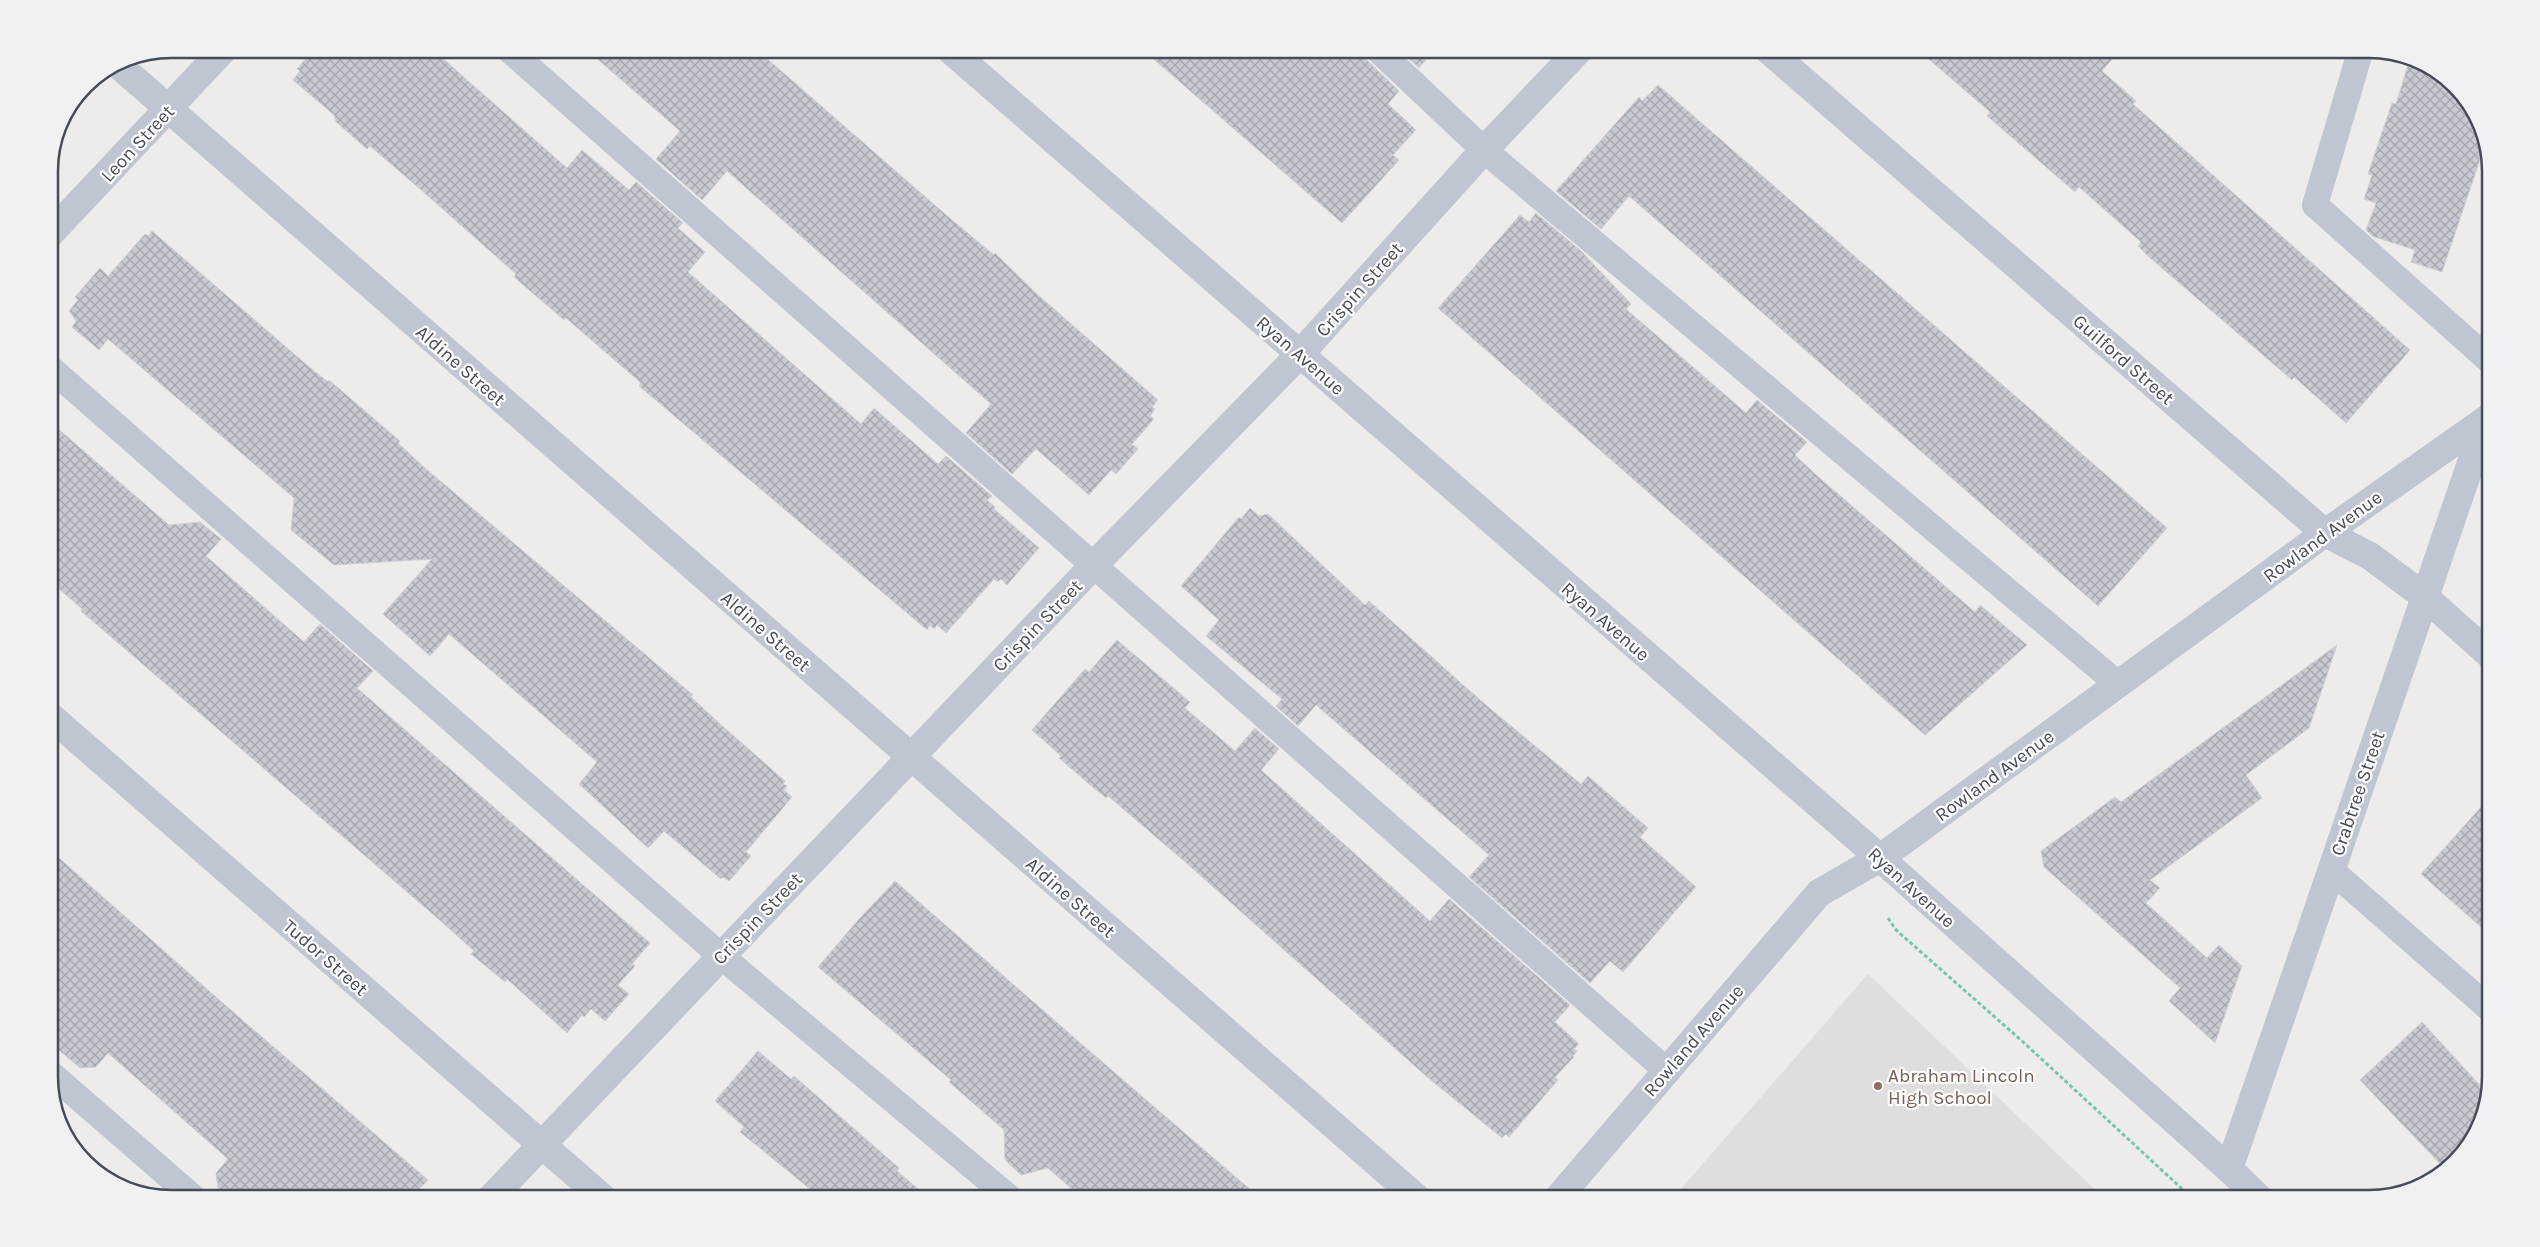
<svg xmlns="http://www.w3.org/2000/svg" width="2540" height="1247" font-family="Karla,sans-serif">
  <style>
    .education { fill: #dfdddd }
    .building { fill: url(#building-cross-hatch); stroke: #cfd1d7 }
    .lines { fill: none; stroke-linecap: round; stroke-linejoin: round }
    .path { stroke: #73c8a9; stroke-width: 3; stroke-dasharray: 4 2.5; stroke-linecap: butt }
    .service { stroke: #bfc6d1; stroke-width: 26 }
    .minor { stroke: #bfc6d1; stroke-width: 28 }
    .tertiary { stroke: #bfc6d1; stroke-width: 28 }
    .education-dot { fill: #8d6e63; stroke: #fff; stroke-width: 2 }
    .labels { text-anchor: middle; stroke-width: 4.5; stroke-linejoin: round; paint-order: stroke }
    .street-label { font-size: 19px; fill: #454c58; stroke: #fff }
    .education-label { font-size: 19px; fill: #785e54; stroke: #fff; text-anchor: start }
    .rim { fill: none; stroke: #454c58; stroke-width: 2.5 }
  </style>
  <defs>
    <pattern id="building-cross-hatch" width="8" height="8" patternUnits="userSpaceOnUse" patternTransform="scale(1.25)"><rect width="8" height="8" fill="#c9cad1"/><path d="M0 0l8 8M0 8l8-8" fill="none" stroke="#a5a6ac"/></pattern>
  </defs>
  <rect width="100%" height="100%" fill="#eeeceb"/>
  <path class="education" d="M1868,974L2104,1198H1673Z"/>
  <g class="building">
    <path d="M314,49H432L567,168L582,150L629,190L636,182L683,223L678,228L705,252L688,272L861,424L874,408L938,464L946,456L992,496L987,500L995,507L994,509L1039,548L1007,585L1001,579L998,582L994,579L946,633L937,625L934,629L930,625L927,630L639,386L641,383L566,318L564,320L514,277L516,274L420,189L370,146L367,149L336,122L334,115L293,80L300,71L297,69Z"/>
    <path d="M586,49H756L945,214L994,255L995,253L1037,294L1158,400L1152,407L1155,409L1150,416L1154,419L1132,444L1138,449L1116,474L1111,470L1089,495L1036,449L1012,474L966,433L991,404L727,171L702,200L656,159L680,131Z"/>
    <path d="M1142,49H1362L1367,60L1399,91L1388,104L1416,130L1393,155L1399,160L1342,223Z"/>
    <path d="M1399,49H1435L1419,68Z"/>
    <path d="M1917,49H2121L2102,71L2136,101L2133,104L2410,350L2346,423L2294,377L2292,380L2149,257L2138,246L2141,242L2079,187L2075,192L1987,116L1990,112Z"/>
    <path d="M2410,58L2423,61L2471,103L2485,145L2442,272L2411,262L2415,250L2372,236L2366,230L2376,203L2364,199L2372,175L2368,174L2392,103L2396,104Z"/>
    <path d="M1658,85L2167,528L2098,606L1629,196L1601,229L1556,191L1639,97L1642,101Z"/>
    <path d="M1536,213L1581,251L1631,304L1626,309L1746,413L1757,400L1807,442L1795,455L1815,474L1975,612L1980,605L2027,645L1925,735L1438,308L1520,215L1529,222Z"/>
    <path d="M152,231L308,366L328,382L329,380L400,441L398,443L425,468L693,695L691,697L719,723L785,781L783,784L787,786L784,790L792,797L746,852L751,856L729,881L723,877L721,879L664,831L648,848L579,784L597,762L449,634L430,656L383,614L432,559L334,565L291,530L294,498L108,339L99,350L72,327L76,321L69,311L78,300L75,297L100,268L108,276L145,234L148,236Z"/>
    <path d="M49,421L169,525L200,522L221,539L206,556L304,642L320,624L373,671L357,688L650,943L632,964L635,966L618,985L629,994L605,1021L591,1009L584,1017L582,1015L567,1033L507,979L505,982L471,954L474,951L443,923L81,611L82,609L49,580Z"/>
    <path d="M1250,508L1259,516L1268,514L1365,605L1369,601L1487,706L1581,784L1588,776L1648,828L1640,837L1696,887L1623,972L1610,961L1590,983L1469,877L1489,855L1316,705L1298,726L1276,706L1282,699L1206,636L1219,620L1181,586L1239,517L1241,519Z"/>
    <path d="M1117,640L1190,702L1185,708L1235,751L1255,728L1279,749L1261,770L1430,921L1449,899L1570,1005L1555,1022L1579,1044L1574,1049L1577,1051L1573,1056L1574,1057L1555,1077L1558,1080L1509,1137L1506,1134L1502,1138L1426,1076L1184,861L1108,796L1106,798L1082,778L1059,758L1061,756L1032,730L1085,669L1089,672Z"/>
    <path d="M2337,645L2309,728L2246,775L2262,798L2150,880L2160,888L2146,903L2207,958L2219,945L2242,966L2215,1043L2169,1001L2180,988L2044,867L2041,851L2115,797L2121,802Z"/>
    <path d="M2491,796V936L2421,874Z"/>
    <path d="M49,849L225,1005L428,1180L410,1198H235L218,1188L216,1173L228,1159L108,1053L96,1067L80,1068L59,1050L49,1041Z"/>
    <path d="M895,881L1093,1054L1260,1198H1082L1048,1168L1021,1175L1005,1160L1004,1130L949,1082L951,1080L818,967L859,919Z"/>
    <path d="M2422,1022L2487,1093L2479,1130L2445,1169L2360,1080Z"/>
    <path d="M758,1051L791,1079L794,1076L899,1168L897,1171L929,1198H821L740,1132L744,1127L715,1101Z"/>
  </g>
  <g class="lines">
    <path class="path" d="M1888,918L1896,930L2022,1041L2192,1198"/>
    <g class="service">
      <path d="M508,49L1667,1071"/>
      <path d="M1377,49L1484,150L2118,684"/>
      <path d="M2361,49L2315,205L2491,362"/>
      <path d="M49,367L721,956L1010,1198"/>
      <path d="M2331,870L2491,1010"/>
      <path d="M49,1072L194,1198"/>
    </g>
    <g class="minor">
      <path d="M1767,49L2325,533L2370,556L2425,597L2491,656"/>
      <path d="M116,63L1417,1198"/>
      <path d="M49,235L224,49"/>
      <path d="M49,715L603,1198"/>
      <path d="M2229,1169L2473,457L2491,419"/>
      <path d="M491,1198L1094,565L1300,354L1484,150L1580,49"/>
    </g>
    <g class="tertiary">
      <path d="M949,49L1880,858L2229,1169L2259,1198"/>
      <path d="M1558,1198L1819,893L1880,858L2325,533L2491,416"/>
    </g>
  </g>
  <circle class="education-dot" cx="1878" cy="1086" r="5"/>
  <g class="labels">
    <g class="street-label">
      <text transform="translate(137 143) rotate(-47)" y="7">Leon Street</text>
      <text transform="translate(1359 289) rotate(-48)" y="7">Crispin Street</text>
      <text transform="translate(1301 355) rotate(41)" y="7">Ryan Avenue</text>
      <text transform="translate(2124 359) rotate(41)" y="7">Guilford Street</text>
      <text transform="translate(461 365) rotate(41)" y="7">Aldine Street</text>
      <text transform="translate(2322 536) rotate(-36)" y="7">Rowland Avenue</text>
      <text transform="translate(1606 621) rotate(41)" y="7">Ryan Avenue</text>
      <text transform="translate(1037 625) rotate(-46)" y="7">Crispin Street</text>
      <text transform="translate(766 631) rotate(41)" y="7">Aldine Street</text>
      <text transform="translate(1994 775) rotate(-36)" y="7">Rowland Avenue</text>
      <text transform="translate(2357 793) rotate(-71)" y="7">Crabtree Street</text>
      <text transform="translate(1912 887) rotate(42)" y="7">Ryan Avenue</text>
      <text transform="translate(1071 897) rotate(41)" y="7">Aldine Street</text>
      <text transform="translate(757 918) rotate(-46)" y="7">Crispin Street</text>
      <text transform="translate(326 957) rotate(41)" y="7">Tudor Street</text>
      <text transform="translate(1693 1040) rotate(-49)" y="7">Rowland Avenue</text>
    </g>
    <g class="education-label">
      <text x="1888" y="1082">Abraham Lincoln<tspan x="1888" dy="22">High School</tspan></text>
    </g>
  </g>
  <path d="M0 0H2540V1247H0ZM171 58H2369A113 113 0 0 1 2482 171V1077A113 113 0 0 1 2369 1190H171A113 113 0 0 1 58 1077V171A113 113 0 0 1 171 58Z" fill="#f0f1f2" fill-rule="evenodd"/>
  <path class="rim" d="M171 58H2369A113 113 0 0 1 2482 171V1077A113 113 0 0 1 2369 1190H171A113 113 0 0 1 58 1077V171A113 113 0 0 1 171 58Z"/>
</svg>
